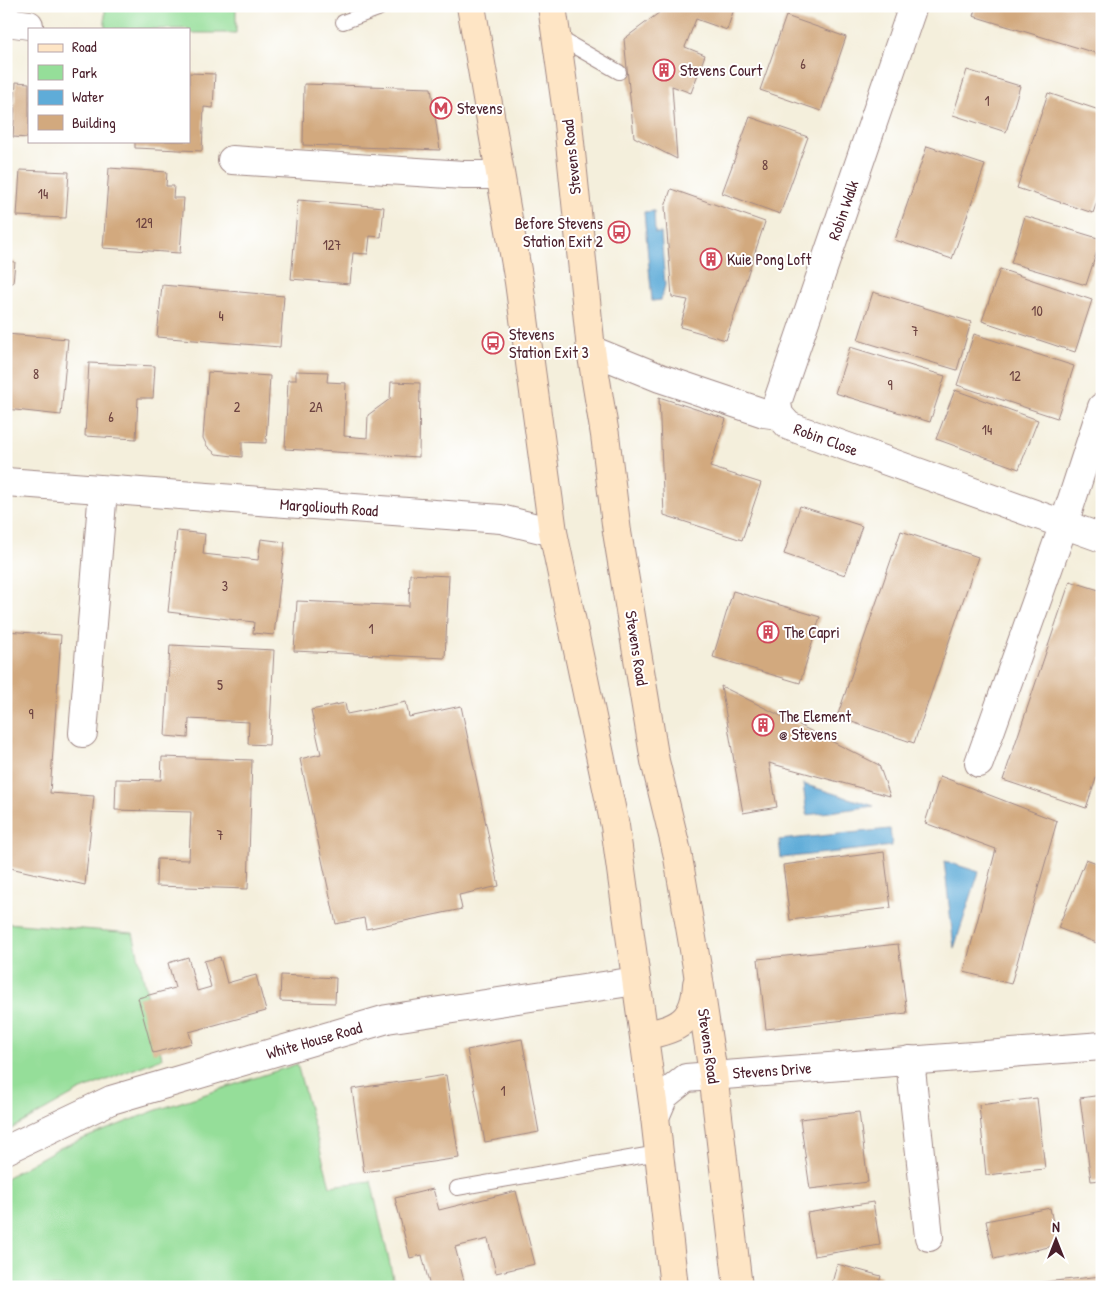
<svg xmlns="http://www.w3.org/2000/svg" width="1108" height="1293" font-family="'Patrick Hand',sans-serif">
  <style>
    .green { fill: #95de99; stroke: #707e62 }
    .water { fill: #5facd8; stroke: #546682 }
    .building { fill: #d2a97e }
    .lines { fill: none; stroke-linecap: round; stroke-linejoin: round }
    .lane-casing { stroke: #9f8784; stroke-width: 16 }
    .street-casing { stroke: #9f8784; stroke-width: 30 }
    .secondary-casing { stroke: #9f8784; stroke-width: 30 }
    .lane { stroke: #fff; stroke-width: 14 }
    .street { stroke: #fff; stroke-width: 28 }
    .secondary { stroke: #fee5c5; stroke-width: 28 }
    .labels { text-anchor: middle; stroke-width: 4; stroke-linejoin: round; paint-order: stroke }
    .number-label { font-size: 14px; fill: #6c4240 }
    .poi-label { font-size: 16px; fill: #4a1f2b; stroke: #fff; text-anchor: start }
    .street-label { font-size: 16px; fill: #4a1f2b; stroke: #fff }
  </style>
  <rect width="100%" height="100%" fill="#fff"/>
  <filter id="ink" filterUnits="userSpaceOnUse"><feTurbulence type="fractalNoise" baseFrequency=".02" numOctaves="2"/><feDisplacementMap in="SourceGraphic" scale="10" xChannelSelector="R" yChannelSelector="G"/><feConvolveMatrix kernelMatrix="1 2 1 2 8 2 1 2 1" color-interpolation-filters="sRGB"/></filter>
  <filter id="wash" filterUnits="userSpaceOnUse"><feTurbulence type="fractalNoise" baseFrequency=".0096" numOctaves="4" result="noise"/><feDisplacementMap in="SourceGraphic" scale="20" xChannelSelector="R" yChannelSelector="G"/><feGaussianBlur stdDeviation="1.12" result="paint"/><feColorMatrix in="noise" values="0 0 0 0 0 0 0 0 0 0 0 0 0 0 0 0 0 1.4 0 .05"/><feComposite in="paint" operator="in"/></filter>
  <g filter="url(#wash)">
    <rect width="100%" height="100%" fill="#f4efdc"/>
    <g class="green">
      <path d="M105,6H236V33H189V29H105Z"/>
      <path d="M6,923L133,933L162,1058L79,1091L6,1132Z"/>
      <path d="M297,1064L330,1186L371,1181L395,1287H6V1178L57,1149L154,1111Z"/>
    </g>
    <g class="water">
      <path d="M654,211L655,233H661L665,285L661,300L652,301L644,212Z"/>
      <path d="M803,784L874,806L807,815Z"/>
      <path d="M890,829L892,846L781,858L779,840Z"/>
      <path d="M944,861L979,872L954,948Z"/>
    </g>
    <g id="blocks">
      <g class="building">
        <path d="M668,6H735L727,30L696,19L685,47L705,55L691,93L672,86L677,159L634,137L624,39Z"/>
        <path d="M976,6H1102V55L973,16Z"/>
        <path d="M786,16L846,37L821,111L760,90Z"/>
        <path d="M967,70L1020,86L1006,132L953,115Z"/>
        <path d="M189,73L215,74L213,108L204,107L202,151L135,148V141H189Z"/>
        <path d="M16,82L29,83V138L13,137Z"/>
        <path d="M304,84L431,88L440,150L303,145Z"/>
        <path d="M1048,93L1102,111V188L1093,213L1017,188Z"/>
        <path d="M750,117L808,137L780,214L722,193Z"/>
        <path d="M927,146L985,165L952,259L895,240Z"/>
        <path d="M109,168L167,172L166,186H174L173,198H184L180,253L103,248Z"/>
        <path d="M20,170L69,172L66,218L17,216Z"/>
        <path d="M671,189L765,222L726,340L680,327L688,300L672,297L665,207Z"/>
        <path d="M298,200L384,207L381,237L370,236L368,254L353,253L350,284L291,279Z"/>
        <path d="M1025,216L1101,239L1086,285L1011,263Z"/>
        <path d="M6,261L15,262L13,283H6Z"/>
        <path d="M1000,269L1092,300L1075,352L982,321Z"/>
        <path d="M162,285L284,296L280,347L157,337Z"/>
        <path d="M873,292L971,322L957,370L858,340Z"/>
        <path d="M6,334L68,339L61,415L6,409Z"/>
        <path d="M974,334L1074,366L1057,418L957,385Z"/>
        <path d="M850,347L945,376L930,422L835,393Z"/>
        <path d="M89,363L155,366L153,398H138L136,439L85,436Z"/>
        <path d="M296,371L328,372L327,382L346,383L344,436L367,438L368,415L390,399L391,382L420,383L419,457L285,449L288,380H296Z"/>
        <path d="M208,372L270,376L266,443L242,442V457L216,454L207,446L203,438Z"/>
        <path d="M955,390L1038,420L1019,469L936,439Z"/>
        <path d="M659,397L726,419L710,467L761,483L742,540L664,515Z"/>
        <path d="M800,506L862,526L845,575L784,554Z"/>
        <path d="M177,531L205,534L203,554L258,560L261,539L285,542L274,635L253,633L254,622L168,612Z"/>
        <path d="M901,531L978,557L914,743L837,717Z"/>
        <path d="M410,574L449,576L445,658L294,651L297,601L409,606Z"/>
        <path d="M1070,581L1102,591V761L1086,808L1003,780Z"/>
        <path d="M733,591L820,617L800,683L713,657Z"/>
        <path d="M6,631L61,635L50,793L94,796L85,885L6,867Z"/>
        <path d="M170,645L274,650L269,745L248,744L249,722L189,719L188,738L165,736Z"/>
        <path d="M721,686L879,765L890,796L769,763L777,807L743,813Z"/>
        <path d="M406,702L409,717L461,706L499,886L459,895L462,909L366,929L364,918L336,924L300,759L321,754L311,710L345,703L347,714Z"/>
        <path d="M162,757L252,760L248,889L156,886L157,859L189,860L191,812L115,810L116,779L161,780Z"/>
        <path d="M940,776L1057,821L1011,984L964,972L996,849L925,823Z"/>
        <path d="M884,852L891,908L790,920L783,865Z"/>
        <path d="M1086,859L1102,865V945L1058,928Z"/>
        <path d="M898,944L907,1013L766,1029L758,959Z"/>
        <path d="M188,957L197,991L211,987L204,961L220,957L227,983L256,975L266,1011L189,1032L192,1043L153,1053L138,998L175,988L168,963Z"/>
        <path d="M281,975L336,978L335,1003L280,1001Z"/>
        <path d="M522,1039L539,1132L485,1142L467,1050Z"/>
        <path d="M446,1075L459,1158L364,1172L352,1089Z"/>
        <path d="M1102,1095V1180L1091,1181L1080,1098Z"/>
        <path d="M1037,1098L1045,1169L986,1175L979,1105Z"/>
        <path d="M859,1112L868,1182L810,1189L800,1119Z"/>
        <path d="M433,1189L439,1210L516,1191L535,1264L496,1273L488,1239L455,1247L464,1281L443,1287H430L422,1255L410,1258L395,1198Z"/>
        <path d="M873,1202L880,1245L814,1256L807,1213Z"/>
        <path d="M1050,1208L1058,1245L994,1259L986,1221Z"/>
        <path d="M837,1264L881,1276L878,1287H831Z"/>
        <path d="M1102,1276V1287H1016V1285Z"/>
      </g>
    </g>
  </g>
  <g filter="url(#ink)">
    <use href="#blocks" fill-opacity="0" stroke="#9f8784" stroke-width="1"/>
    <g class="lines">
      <g class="lane-casing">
        <g id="lane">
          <path d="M343,22L378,9V6"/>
          <path d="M556,36L619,72"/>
          <path d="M457,1188L658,1153"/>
        </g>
      </g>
      <g class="street-casing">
        <g id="street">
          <path d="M6,22L29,25"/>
          <path d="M232,160L464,175H499"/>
          <path d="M591,350L660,378L764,413L779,415L789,426L1102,538"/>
          <path d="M779,415L777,403L913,6"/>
          <path d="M6,482L501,519L553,532"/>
          <path d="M83,733L103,490"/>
          <path d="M979,763L1064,524L1102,407"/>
          <path d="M910,1060L929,1237"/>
          <path d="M655,1117L664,1096L686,1078L1102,1046"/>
          <path d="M6,1150L111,1100L387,1019L636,981"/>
        </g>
      </g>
      <g class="secondary-casing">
        <g id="secondary">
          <path d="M471,6L519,282L553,532L615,826L655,1117L674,1287"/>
          <path d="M552,6L567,113L591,350L605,435L617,532L655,761L677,852L697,967L713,1074L738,1287"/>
          <path d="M644,1035C678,1030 695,1021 697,984"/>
        </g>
      </g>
      <use href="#lane" class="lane"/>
      <use href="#street" class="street"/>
      <use href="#secondary" class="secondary"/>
    </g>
  </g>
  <defs>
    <g id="building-ring" transform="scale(1.125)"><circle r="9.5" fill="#fff" stroke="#d1495b" stroke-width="1.5"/><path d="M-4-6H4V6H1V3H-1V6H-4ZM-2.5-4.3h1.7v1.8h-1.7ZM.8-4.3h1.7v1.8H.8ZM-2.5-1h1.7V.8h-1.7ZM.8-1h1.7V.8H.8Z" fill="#d1495b"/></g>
    <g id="metro-ring" transform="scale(1.125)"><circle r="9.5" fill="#fff" stroke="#d1495b" stroke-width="1.5"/><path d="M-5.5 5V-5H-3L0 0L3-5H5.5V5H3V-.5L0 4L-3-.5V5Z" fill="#d1495b"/></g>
    <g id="bus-ring" transform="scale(1.125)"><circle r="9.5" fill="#fff" stroke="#d1495b" stroke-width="1.5"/><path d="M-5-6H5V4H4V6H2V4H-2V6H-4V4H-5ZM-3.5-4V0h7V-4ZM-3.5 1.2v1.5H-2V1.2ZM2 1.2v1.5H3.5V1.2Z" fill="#d1495b"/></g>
  </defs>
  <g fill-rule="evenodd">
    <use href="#building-ring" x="664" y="70"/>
    <use href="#metro-ring" x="441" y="108"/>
    <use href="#bus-ring" x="619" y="232"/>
    <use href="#building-ring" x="711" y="259"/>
    <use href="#bus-ring" x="493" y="343"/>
    <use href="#building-ring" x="768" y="632"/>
    <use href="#building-ring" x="763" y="725"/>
  </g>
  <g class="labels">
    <g class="number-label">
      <text x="803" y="69">6</text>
      <text x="987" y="106">1</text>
      <text x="765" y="170">8</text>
      <text x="43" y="199">14</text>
      <text x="144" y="228">129</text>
      <text x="332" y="250">127</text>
      <text x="1037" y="316">10</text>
      <text x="221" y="321">4</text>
      <text x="915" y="336">7</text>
      <text x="36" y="379">8</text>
      <text x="1015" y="381">12</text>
      <text x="890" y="390">9</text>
      <text x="237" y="412">2</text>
      <text x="316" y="412">2A</text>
      <text x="111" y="422">6</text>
      <text x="987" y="435">14</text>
      <text x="225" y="591">3</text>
      <text x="371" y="634">1</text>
      <text x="220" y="690">5</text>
      <text x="31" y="719">9</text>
      <text x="220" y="840">7</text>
      <text x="503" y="1096">1</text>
    </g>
    <g class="poi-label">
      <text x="680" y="76">Stevens Court</text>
      <text x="457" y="114">Stevens</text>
      <text x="603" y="229" text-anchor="end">Before Stevens<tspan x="603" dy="18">Station Exit 2</tspan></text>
      <text x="727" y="265">Kuie Pong Loft</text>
      <text x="509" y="340">Stevens<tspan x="509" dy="18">Station Exit 3</tspan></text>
      <text x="784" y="638">The Capri</text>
      <text x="779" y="722">The Element<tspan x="779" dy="18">@ Stevens</tspan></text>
    </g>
    <g class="street-label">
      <text transform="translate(571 157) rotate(-96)" y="6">Stevens Road</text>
      <text transform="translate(843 210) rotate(-71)" y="6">Robin Walk</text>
      <text transform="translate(826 439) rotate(20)" y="6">Robin Close</text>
      <text transform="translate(329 507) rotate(4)" y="6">Margoliouth Road</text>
      <text transform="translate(637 648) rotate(81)" y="6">Stevens Road</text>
      <text transform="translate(314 1040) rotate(-16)" y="6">White House Road</text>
      <text transform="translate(709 1046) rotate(82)" y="6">Stevens Road</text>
      <text transform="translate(772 1070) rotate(-4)" y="6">Stevens Drive</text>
    </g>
  </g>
  <rect width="1108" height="1293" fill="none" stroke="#fff" stroke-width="25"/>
  <rect x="28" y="28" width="162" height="115" fill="#ffffff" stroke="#b7a5aa"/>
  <rect x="38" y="44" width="25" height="8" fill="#fee5c5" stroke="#b7a5aa"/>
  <text x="72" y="52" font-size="15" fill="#4a1f2b">Road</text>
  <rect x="38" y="65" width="25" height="15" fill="#95de99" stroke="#b7a5aa"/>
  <text x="72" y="78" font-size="15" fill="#4a1f2b">Park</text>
  <rect x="38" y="90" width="25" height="15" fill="#5facd8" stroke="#b7a5aa"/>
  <text x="72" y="102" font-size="15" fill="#4a1f2b">Water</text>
  <rect x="38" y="115" width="25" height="15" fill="#d2a97e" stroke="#b7a5aa"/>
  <text x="72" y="128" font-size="15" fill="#4a1f2b">Building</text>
  <g transform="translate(1056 1240)" stroke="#ffffff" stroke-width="4" paint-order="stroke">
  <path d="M0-4L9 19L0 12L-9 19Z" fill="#4a1f2b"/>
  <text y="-8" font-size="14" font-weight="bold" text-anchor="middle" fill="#4a1f2b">N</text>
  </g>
</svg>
